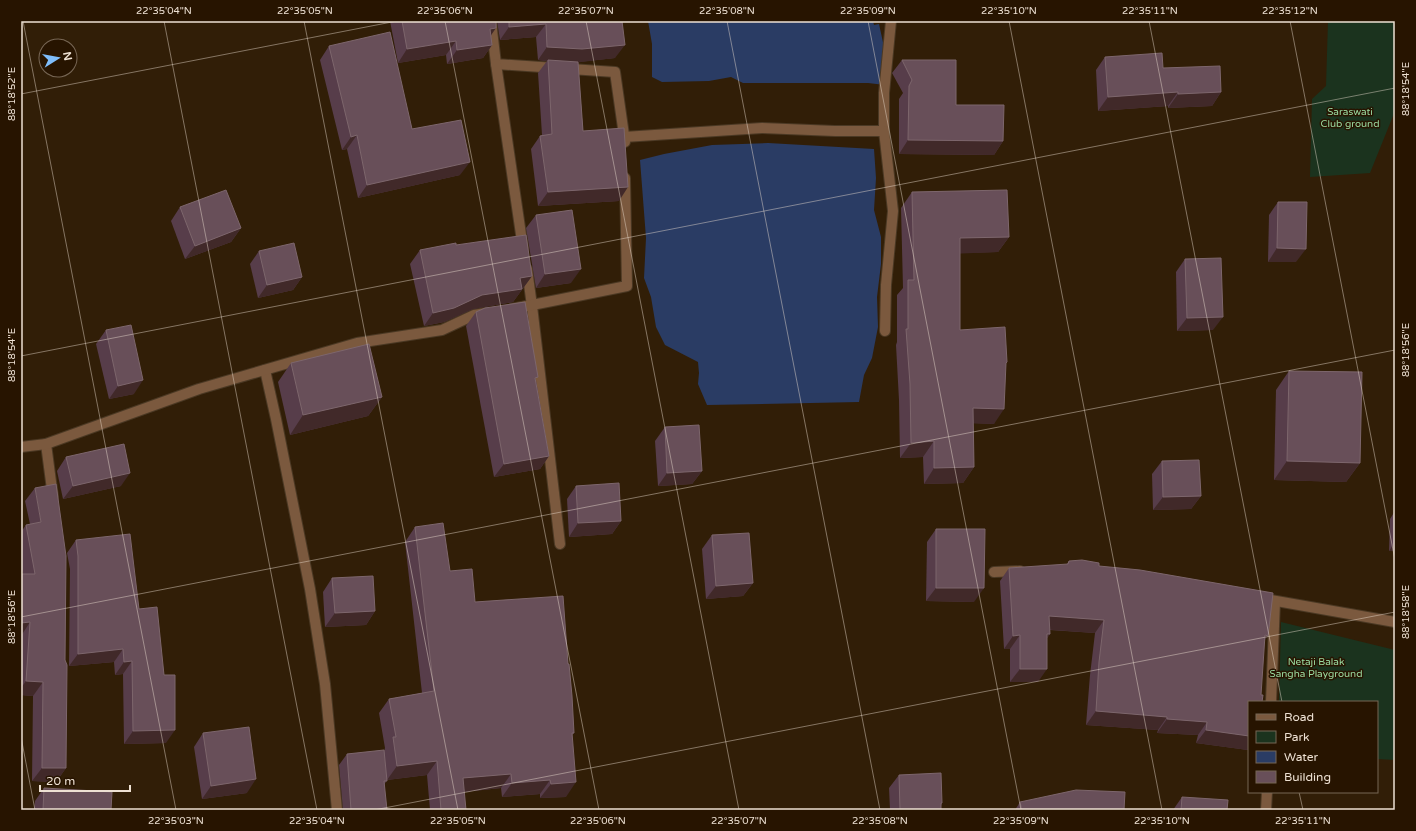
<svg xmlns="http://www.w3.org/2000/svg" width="1416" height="831" font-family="'Varela Round',sans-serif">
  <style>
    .green { fill: #1b331e }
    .water { fill: #2a3c64 }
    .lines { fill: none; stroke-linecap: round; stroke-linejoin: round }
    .street-casing { stroke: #4b3924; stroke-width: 12 }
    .street { stroke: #7b593e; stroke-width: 10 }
    .wall { fill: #573d4a }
    .shaded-wall { fill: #412929 }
    .building { fill: #684f59; stroke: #7d666c }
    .ticks { fill: none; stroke: #eee1d3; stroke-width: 1; stroke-opacity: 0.45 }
    .labels { text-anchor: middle; stroke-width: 3; stroke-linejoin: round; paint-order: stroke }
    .park-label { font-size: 10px; fill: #9adba1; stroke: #271400 }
    .neatline { fill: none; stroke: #eee1d3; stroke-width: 1.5 }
    .ticks-label { font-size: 10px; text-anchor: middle; fill: #eee1d3 }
  </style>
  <rect width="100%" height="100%" fill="#311e07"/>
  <g class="green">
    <path d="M1328,21H1395V111L1370,173L1310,177L1312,99L1326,86Z"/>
    <path d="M1281,622L1395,650V760L1377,759V702H1279Z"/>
  </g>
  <g class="water">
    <path d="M648,21H873L874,25L879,24L884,47L885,85L868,83H743L731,77L709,81L662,82L652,77V44Z"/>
    <path d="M768,143L874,149L876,178L874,210L881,237V264L877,297L878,327L872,358L864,375L859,402L707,405L698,384L699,373L698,362L665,345L656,327L651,297L644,278L646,238L640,160L664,154L712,145Z"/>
  </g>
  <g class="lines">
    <g class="street-casing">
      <g id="street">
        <path d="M491,21L496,64L615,72L625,142"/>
        <path d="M496,64L523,248"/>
        <path d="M884,131V93L891,21"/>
        <path d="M624,137L762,128L835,131H884L893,211L886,285L885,331"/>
        <path d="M527,269L532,306L560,544"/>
        <path d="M512,309L627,286L625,178"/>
        <path d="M265,370L276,419L310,589L325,684L337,810"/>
        <path d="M46,444L53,497"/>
        <path d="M21,447L46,444L199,389L357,343L442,330L474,315L486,313"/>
        <path d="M994,572L1020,571"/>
        <path d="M1259,598L1395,622"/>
        <path d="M1271,702L1275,601"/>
        <path d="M1266,810L1267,792"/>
      </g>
    </g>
    <use href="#street" class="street"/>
  </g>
  <g class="wall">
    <path d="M390,21H496L491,36L492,45L483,58L447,64L446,55L398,63Z"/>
    <path d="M497,21H622L615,58L578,62L583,131L619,201L538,206L531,149L540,136L542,135L538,73L547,61L538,60L536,37L500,40Z"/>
    <path d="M329,46L412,129L460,175L358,198L347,149L342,150L320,60Z"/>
    <path d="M1105,57L1163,68L1221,92L1212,106L1168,108V106L1098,111L1096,70Z"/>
    <path d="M902,60L956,105L1003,141L994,155L899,154V99L903,93L892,73Z"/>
    <path d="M912,192L1009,237L998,252L960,253V330L1006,364L994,424L973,423L974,467L963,483L924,484L923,457L900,458L899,400L896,345L897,342V295L903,288L901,208Z"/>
    <path d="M1278,202L1296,262H1268L1269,215Z"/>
    <path d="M180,207L241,228L231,242L185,259L171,221Z"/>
    <path d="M536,215L571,283L536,288L526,228Z"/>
    <path d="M456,245L532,276L513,302L473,309L444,322L424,326L410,264L420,250Z"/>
    <path d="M259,251L302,277L293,290L258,298L250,264Z"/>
    <path d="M1185,259L1213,330L1177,331L1176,272Z"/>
    <path d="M476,312L536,380L549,456L540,469L494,477L466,326Z"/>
    <path d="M106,330L134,394L109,399L96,344Z"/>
    <path d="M291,363L382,397L368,416L290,435L278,382Z"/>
    <path d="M1289,371L1360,463L1346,482L1274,480L1276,390Z"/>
    <path d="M665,427L702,471L692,484L658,486L655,441Z"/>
    <path d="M66,457L121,486L63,499L57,471Z"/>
    <path d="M1162,461L1201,496L1191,509L1153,510L1152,474Z"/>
    <path d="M576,486L621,521L612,534L569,537L567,499Z"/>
    <path d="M35,488L65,660L66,768L56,782L32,781L33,696L21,695V574H23L21,564V532L26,525L30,524L25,501Z"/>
    <path d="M1395,511V551H1389L1390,519Z"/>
    <path d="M415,527L475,602L568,664L574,733L572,735L566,797L540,798V794L502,797L501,788L464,792L465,810H430L427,775L387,780L384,785L387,810H343L339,765L347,754L384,751L385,748L379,713L389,699L422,693L405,542Z"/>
    <path d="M936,529L974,602L926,601L927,542Z"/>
    <path d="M712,535L753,583L743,596L706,599L702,549Z"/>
    <path d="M76,540L139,609L166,743L124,744L123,674L115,675L114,662L69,666L70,569L67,553Z"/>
    <path d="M1069,561L1099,566L1264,640L1249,702V749L1248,750L1196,743L1198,735L1157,733L1158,730L1086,725L1090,675L1095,633L1050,630V634L1047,638L1038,682H1010V649H1004L1000,581L1009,568L1066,565Z"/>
    <path d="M332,578L375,611L366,625L325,627L323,592Z"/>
    <path d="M203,733L247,793L202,799L194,747Z"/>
    <path d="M899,775L942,803L941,806V810H890L889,788Z"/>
    <path d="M44,788L111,810H34L35,801Z"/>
    <path d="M1182,797L1227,810H1173Z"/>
    <path d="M1020,802L1124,810H1015Z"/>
  </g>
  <g class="shaded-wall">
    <path d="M546,24L536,37L500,40L509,27Z"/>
    <path d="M496,28L487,41L490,29Z"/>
    <path d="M456,41L446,55L398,63L407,49Z"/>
    <path d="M492,45L483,58L447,64L457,50Z"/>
    <path d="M625,45L615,58L573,63L548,60L547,61L538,60L547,47Z"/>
    <path d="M1178,92L1168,106L1098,111L1108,97Z"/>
    <path d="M1221,92L1212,106L1168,108L1178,94Z"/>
    <path d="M357,135L347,149L342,150L351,137Z"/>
    <path d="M908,140L1003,141L994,155L899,154Z"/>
    <path d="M470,162L460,175L358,198L367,185Z"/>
    <path d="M628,187L619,201L538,206L548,192Z"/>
    <path d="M241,228L231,242L185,259L195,246Z"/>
    <path d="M1009,237L998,252L950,254L960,238Z"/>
    <path d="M1277,248L1306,249L1296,262H1268Z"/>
    <path d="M581,269L571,283L536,288L545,274Z"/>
    <path d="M532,276L513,302L473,309L444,322L424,326L433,313L520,278Z"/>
    <path d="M302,277L293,290L258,298L267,285Z"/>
    <path d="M1223,317L1213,330L1177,331L1187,318Z"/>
    <path d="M143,380L134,394L109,399L118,386Z"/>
    <path d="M382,397L368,416L290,435L303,415Z"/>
    <path d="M973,408L1004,409L994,424L962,423Z"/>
    <path d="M934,441L923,457L900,458L911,443Z"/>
    <path d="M549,456L540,469L494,477L504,464Z"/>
    <path d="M1287,461L1360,463L1346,482L1274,480Z"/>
    <path d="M974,467L963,483L924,484L934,468Z"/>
    <path d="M702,471L692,484L658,486L667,473Z"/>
    <path d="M130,473L121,486L63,499L73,486Z"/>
    <path d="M1201,496L1191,509L1153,510L1163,497Z"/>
    <path d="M621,521L612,534L569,537L578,523Z"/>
    <path d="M1395,542V551H1389Z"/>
    <path d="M753,583L743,596L706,599L716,586Z"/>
    <path d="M936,588H984L974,602L926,601Z"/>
    <path d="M375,611L366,625L325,627L335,613Z"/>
    <path d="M1049,616L1104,620L1095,633L1040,629Z"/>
    <path d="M30,622L21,636V623Z"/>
    <path d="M1047,634H1050L1041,647Z"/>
    <path d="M1020,635L1010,649H1004L1013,636Z"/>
    <path d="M1265,635L1268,636L1258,649Z"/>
    <path d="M123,649L114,662L69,666L78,654Z"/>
    <path d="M132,661L123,674L115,675L124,662Z"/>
    <path d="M1020,669H1047L1038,682H1010Z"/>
    <path d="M26,681L43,682L33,696L21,695V688Z"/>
    <path d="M1096,711L1167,717L1158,730L1086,725Z"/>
    <path d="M1167,719L1207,722L1198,735L1157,733Z"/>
    <path d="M175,730L166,743L124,744L133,731Z"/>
    <path d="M1206,730L1249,736V749L1248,750L1196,743Z"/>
    <path d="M437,761L427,775L387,780L397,766Z"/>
    <path d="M42,768H66L56,782L32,781Z"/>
    <path d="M511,774L501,788L453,793L463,778Z"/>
    <path d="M256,779L247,793L202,799L211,786Z"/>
    <path d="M550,780L540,794L502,797L512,783Z"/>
    <path d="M576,782L566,797L540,798L551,784Z"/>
  </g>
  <g class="building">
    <path d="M402,21H496V28L490,29L492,45L457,50L456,41L407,49Z"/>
    <path d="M509,21H622L625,45L582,49L547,47L546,24L509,27Z"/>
    <path d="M390,32L412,129L461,120L470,162L367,185L357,135L351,137L329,46Z"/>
    <path d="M1162,53L1163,68L1220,66L1221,92L1178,94V92L1108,97L1105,57Z"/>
    <path d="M548,60L578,62L583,131L624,128L628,187L548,192L540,136L552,134Z"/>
    <path d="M902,60H956V105H1004L1003,141L908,140L909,86L912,80Z"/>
    <path d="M226,190L241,228L195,246L180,207Z"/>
    <path d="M1007,190L1009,237L960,238V330L1005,327L1007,362L1006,363L1004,409L973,408L974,467L934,468V441L911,443L910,384L906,329H908V280H914L912,192Z"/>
    <path d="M1278,202H1307L1306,249L1277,248Z"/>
    <path d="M572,210L581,269L545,274L536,215Z"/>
    <path d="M526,235L532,276L520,278L522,289L482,295L454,308L433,313L420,250L456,243V245Z"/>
    <path d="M294,243L302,277L267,285L259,251Z"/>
    <path d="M1221,258L1223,317L1187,318L1185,259Z"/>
    <path d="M525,302L538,377L535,378L549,456L504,464L476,312L485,308Z"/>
    <path d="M131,325L143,380L118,386L106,330Z"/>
    <path d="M369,344L382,397L303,415L291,363Z"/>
    <path d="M1289,371L1362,372L1360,463L1287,461Z"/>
    <path d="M699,425L702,471L667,473L665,427Z"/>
    <path d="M124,444L130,473L73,486L66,457Z"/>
    <path d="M1199,460L1201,496L1163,497L1162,461Z"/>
    <path d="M619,483L621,521L578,523L576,486Z"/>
    <path d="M56,484L66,556L65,660L67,665L66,768H42L43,682L26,681L30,622L21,623V574H35L26,525L41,522L35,488Z"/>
    <path d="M443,523L450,571L472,569L475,602L563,596L568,664H569L572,696L574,733H572L576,782L551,784L550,780L512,783L511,774L463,778L466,810H441L437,761L397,766L393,737H396L389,699L434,691L415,527Z"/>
    <path d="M936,529H985L984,588H936Z"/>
    <path d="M749,533L753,583L716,586L712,535Z"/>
    <path d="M130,534L139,609L157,607L164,675H175V730L133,731L132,661L124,662L123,649L78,654V556L76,540Z"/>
    <path d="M1082,560L1099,563V566L1140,570L1273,593L1268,636L1265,635L1261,695H1263L1262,702H1249V736L1206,730L1207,722L1167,719V717L1096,711L1099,662L1104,620L1049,616L1050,634H1047V669H1020V635L1013,636L1009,568L1068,564L1069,561Z"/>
    <path d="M373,576L375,611L335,613L332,578Z"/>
    <path d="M249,727L256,779L211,786L203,733Z"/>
    <path d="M384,750L387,781H384L387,810H351L347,754Z"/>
    <path d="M941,773L942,803H941V810H900L899,775Z"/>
    <path d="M44,788L112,792L111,810H43Z"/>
    <path d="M1076,790L1125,792L1124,810H1022L1020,802Z"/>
    <path d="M1182,797L1228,800L1227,810H1181Z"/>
  </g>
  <path class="ticks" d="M23,21L176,810M164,21L317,810M304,21L458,810M445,21L599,810M586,21L739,810M727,21L880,810M868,21L1021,810M1009,21L1162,810M1149,21L1282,702M1290,21L1395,560M21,94L397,21M21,356L1395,88M21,617L1395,350M21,737L35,810M1299,792L1303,810M374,810L1395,612"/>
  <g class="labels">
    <g class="park-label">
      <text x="1350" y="115">Saraswati<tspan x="1350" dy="12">Club ground</tspan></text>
      <text x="1316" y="665">Netaji Balak<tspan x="1316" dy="12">Sangha Playground</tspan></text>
    </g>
  </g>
  <rect width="1416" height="831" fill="none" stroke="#271400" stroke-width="44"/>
  <rect x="1248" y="701" width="130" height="92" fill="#271400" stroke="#776654"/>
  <rect x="1256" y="714" width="20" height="6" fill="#7b593e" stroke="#776654"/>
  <text x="1284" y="721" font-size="12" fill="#eee1d3">Road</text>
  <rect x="1256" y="731" width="20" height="12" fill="#1b331e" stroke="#776654"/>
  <text x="1284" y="741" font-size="12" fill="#eee1d3">Park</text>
  <rect x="1256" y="751" width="20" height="12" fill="#2a3c64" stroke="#776654"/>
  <text x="1284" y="761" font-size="12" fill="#eee1d3">Water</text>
  <rect x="1256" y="771" width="20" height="12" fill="#684f59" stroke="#776654"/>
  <text x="1284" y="781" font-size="12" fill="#eee1d3">Building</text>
  <g transform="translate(58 58) rotate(79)"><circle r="19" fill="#271400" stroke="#776654"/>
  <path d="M0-3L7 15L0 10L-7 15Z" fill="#7fbdfa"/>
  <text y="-6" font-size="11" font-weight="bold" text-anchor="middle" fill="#eee1d3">N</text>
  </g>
  <path d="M40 785v6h90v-6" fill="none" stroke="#eee1d3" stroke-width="2"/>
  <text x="46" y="785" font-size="12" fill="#eee1d3" stroke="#271400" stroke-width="3" paint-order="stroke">20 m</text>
  <rect x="22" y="22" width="1372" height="787" class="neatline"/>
  <g class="ticks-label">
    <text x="164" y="14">22°35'04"N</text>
    <text x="305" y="14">22°35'05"N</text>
    <text x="445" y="14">22°35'06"N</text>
    <text x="586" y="14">22°35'07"N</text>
    <text x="727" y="14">22°35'08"N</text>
    <text x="868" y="14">22°35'09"N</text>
    <text x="1009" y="14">22°35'10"N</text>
    <text x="1150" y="14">22°35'11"N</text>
    <text x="1290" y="14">22°35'12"N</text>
    <text transform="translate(1405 89) rotate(-90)" y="4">88°18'54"E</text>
    <text transform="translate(11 94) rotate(-90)" y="4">88°18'52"E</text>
    <text transform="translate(1405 350) rotate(-90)" y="4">88°18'56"E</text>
    <text transform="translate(11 355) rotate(-90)" y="4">88°18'54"E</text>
    <text transform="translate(1405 612) rotate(-90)" y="4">88°18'58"E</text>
    <text transform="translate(11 617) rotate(-90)" y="4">88°18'56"E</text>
    <text x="176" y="824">22°35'03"N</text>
    <text x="317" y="824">22°35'04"N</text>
    <text x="458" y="824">22°35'05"N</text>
    <text x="598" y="824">22°35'06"N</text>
    <text x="739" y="824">22°35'07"N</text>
    <text x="880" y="824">22°35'08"N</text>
    <text x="1021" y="824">22°35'09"N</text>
    <text x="1162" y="824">22°35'10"N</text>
    <text x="1303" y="824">22°35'11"N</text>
  </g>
</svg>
